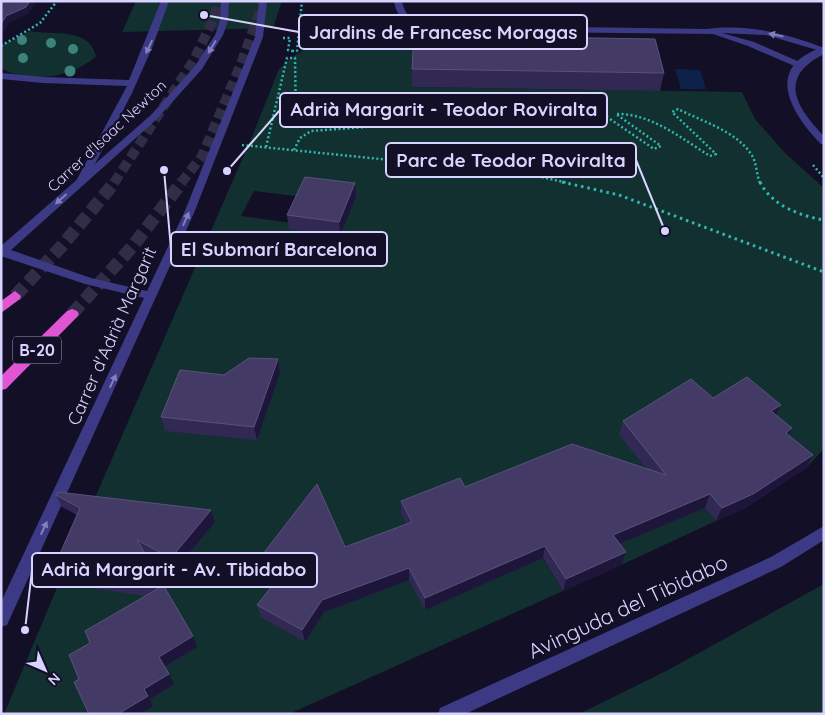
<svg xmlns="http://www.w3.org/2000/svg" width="825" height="715" font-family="Quicksand,sans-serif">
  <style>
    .green { fill: #12302f; fill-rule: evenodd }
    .water { fill: #0c2248 }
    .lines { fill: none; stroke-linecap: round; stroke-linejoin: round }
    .trunk-tunnel-far1 { stroke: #312d47; stroke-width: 10; stroke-dasharray: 10 5; stroke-linecap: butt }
    .trunk-tunnel { stroke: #312d47; stroke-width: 13; stroke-dasharray: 13 6; stroke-linecap: butt }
    .path-far1 { stroke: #2fb8b0; stroke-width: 2.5; stroke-dasharray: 2 2.5; stroke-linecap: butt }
    .path { stroke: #2fb8b0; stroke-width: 3; stroke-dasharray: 2.5 4; stroke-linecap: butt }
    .service { fill: #3d3a85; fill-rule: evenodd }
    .minor { fill: #3d3a85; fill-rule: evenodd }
    .tertiary { fill: #3d3a85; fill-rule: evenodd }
    .trunk { fill: #e055d1; fill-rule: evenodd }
    .tree { fill: #3d827b }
    .wall { fill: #312854 }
    .shaded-wall { fill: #1d163a }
    .building { fill: #433a66; stroke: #5a527e }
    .oneway { fill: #837fbc }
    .labels { text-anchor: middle; stroke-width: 4.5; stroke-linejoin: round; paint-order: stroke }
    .far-street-label { font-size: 15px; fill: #d9d4ff; stroke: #130f26 }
    .shield { fill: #130f26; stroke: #9e99be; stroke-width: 1 }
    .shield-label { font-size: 16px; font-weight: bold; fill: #d9d4ff }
    .street-label { font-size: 18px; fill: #d9d4ff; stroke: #130f26 }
    .near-street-label { font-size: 21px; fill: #d9d4ff; stroke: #130f26 }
    .leader { fill: none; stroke: #d9d4ff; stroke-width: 2 }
    .callout-dot { fill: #d9d4ff; stroke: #130f26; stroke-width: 2 }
    .callout { fill: #130f26; stroke: #d9d4ff; stroke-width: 2 }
    .callout-label { font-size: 19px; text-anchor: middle; font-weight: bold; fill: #d9d4ff }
  </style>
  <rect width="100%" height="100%" fill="#130f26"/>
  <g class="green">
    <path d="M136,1H282L273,28L122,32Z"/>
    <path d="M30,31C54,36 88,26 96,56C75,77 27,85 1,68V46Z"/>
    <path d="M341,41L415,43L412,87L742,92L755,119L785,153L824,188V449L806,468L687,487L716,521L621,565L609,548L657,528L542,557L563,591L289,714H140L150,699L174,684L164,667L197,647L177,613L92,714H4L59,583L135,557L180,563L91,507L253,134L279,69L290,58L307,48ZM254,191L303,197L292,223L241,216ZM401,514L504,575L406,574L362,598L324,612L305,642L282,589L259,576L412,535Z"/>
    <path d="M824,584V714H579L668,670Z"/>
  </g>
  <path class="water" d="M675,69L700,70L706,89H681Z"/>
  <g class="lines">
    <g class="trunk-tunnel-far1">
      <path d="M114,183L194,60L213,20L219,1"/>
      <path d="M181,183L202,156L241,64L262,5"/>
    </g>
    <g class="trunk-tunnel">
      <path d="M15,296L60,248L115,182"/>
      <path d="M72,314L132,247L182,182"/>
    </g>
    <g class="path-far1">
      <path d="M283,38H290L288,50L292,51"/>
      <path d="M300,38L385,37"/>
      <path d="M1,46L40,23L57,1"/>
      <path d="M292,51H297L302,1"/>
      <path d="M242,145L528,174L568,183"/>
      <path d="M266,147L287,58H295L296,125L592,115L607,117L654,149L661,146L616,114C651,113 682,139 710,156L716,154L672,112L678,109C701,121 736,131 751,154C757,162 756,174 760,183"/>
      <path d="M294,150L300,138L311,131L446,121"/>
      <path d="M813,165L824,178"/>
    </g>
    <g class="path">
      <path d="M562,182L619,195L824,272"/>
      <path d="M760,182C771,205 800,216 824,220"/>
    </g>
    <path class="service" d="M161,1H169L152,48L132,93L86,181L81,184L77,183L76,181L127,86L43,83L1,79V73L43,77L129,80Z"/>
    <path class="minor" d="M394,1H402C405,18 416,23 432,25L707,29C748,24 785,33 824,48V52L766,35L722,33L754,42L802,63L803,65L799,68L748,46L713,34L432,31C413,27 397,22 394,1Z"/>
    <g class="tertiary">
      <path d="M221,1H229L228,21L223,35L202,69L157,119L11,250L91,278L147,291L184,213L255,37L259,1H267L263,37L194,213L7,625L1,627V602L144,298L85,284L1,256V246L151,115L195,66L215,35L220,21Z"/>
      <path d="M824,47V54C778,77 795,106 824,136V145L821,144C790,112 763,66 824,47Z"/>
      <path d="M824,526V540L781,567L465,714H438L440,708L771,557Z"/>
    </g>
    <g class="trunk">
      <path d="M15,291L21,296L20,299L1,313V301Z"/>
      <path d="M72,309L77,311L79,314L77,317L6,389L1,390V376L67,311Z"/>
    </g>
  </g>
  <g class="tree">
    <circle cx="22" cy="40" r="5"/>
    <circle cx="51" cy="43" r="5"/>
    <circle cx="73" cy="49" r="5"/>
    <circle cx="23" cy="58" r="5"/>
    <circle cx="70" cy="71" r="5.5"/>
  </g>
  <g class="wall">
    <path d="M412,69L664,73L660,91L412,87Z"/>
    <path d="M356,197L340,236L289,229L287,215Z"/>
    <path d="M280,373L257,440L165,431L161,417L224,375Z"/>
    <path d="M713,398L776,415L789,435L813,455L806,468L747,507L716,521L705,508L619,544L621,565L563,591L543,558L425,610L409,580L324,612L305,642L261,617L257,605L273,584L259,576L256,563L345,547L406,524L401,514V501L465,487L646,468L619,435L623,421Z"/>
    <path d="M56,495L211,510L215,522L175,570L145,553L197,647L165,667L174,684L150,699L153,706L79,679L90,643L145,596L59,583L52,572L77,515L62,507Z"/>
  </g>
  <g class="shaded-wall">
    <path d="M30,1H37L28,14L9,23L3,33L1,29V24L6,16Z"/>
    <path d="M355,183L356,197L340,236L339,222Z"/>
    <path d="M278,359L280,373L257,440L254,427Z"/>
    <path d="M781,405L774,419L771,411Z"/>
    <path d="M792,428L786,442V433Z"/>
    <path d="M813,455L806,468L747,507L716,521L722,508Z"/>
    <path d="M710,494L705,508L609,548L613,535Z"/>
    <path d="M211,510L215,522L175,570L171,558Z"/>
    <path d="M545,546L543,558L425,610V598Z"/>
    <path d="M626,552L621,565L563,591L566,579Z"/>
    <path d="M409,568V580L324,612L305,642L302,630L322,600Z"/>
    <path d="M193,636L197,647L164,667L159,657Z"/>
    <path d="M169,674L174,684L150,699L153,706L140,714H118L144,689Z"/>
  </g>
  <g class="building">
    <path d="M1,1H30L26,7L6,16L1,24Z"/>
    <path d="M414,35L655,39L664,73L412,69Z"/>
    <path d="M305,177L355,183L339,222L287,215Z"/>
    <path d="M249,358L278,359L254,427L161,417L180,370L224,375Z"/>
    <path d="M747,377L781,405L771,411L792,428L786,433L813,455L753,494L722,508L710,494L613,535L626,552L566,579L545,546L425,598L409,568L322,600L302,630L257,605L279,577L256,563L317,484L345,547L412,522L401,501L460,478L465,487L572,444L666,475L623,421L691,379L713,398Z"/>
    <path d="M58,492L211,510L171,558L137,540L193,636L159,657L169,674L144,689L148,696L118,714H89L74,682L79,679L69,655L90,643L85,631L159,588L52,572L80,508L56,495Z"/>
  </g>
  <defs><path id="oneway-solid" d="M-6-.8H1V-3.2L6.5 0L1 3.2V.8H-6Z" transform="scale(1.25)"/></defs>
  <g class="oneway">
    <use href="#oneway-solid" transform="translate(776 35) rotate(-168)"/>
    <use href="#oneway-solid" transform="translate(149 47) rotate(115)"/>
    <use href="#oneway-solid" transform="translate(212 47) rotate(121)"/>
    <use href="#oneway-solid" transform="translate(61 199) rotate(138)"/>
    <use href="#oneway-solid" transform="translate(186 219) rotate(-66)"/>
    <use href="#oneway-solid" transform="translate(113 381) rotate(-65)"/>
    <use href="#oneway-solid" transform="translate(44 528) rotate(-65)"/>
  </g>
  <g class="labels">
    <g class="far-street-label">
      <text transform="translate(107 136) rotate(-43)" y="5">Carrer d'Isaac Newton</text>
    </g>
    <rect class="shield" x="13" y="336.5" width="48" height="27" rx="4"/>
    <g class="shield-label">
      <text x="37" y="356">B-20</text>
    </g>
    <g class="street-label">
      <text transform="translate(112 336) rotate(-66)" y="6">Carrer d'Adrià Margarit</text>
    </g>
    <g class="near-street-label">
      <text transform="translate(628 607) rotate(-25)" y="7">Avinguda del Tibidabo</text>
    </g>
  </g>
  <path class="leader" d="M204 15L299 32M227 171L280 110M665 231L636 160M164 170L171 249M25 630L32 570"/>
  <g class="callout-dot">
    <circle cx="204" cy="15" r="5"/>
    <circle cx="227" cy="171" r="5"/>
    <circle cx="665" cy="231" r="5"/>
    <circle cx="164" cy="170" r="5"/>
    <circle cx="25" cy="630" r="5"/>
  </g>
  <g class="callout">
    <rect x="299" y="15" width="288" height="34" rx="5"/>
    <rect x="280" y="93" width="327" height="34" rx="5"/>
    <rect x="386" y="143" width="250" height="34" rx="5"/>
    <rect x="171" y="232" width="216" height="34" rx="5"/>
    <rect x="32" y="553" width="285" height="34" rx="5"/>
  </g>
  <g class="callout-label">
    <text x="443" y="39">Jardins de Francesc Moragas</text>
    <text x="444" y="116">Adrià Margarit - Teodor Roviralta</text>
    <text x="511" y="167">Parc de Teodor Roviralta</text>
    <text x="279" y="256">El Submarí Barcelona</text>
    <text x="174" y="576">Adrià Margarit - Av. Tibidabo</text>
  </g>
  <rect width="825" height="715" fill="none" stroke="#d9d4ff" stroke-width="5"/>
  <g transform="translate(45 670) rotate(135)" stroke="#130f26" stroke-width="4" paint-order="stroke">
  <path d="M0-4L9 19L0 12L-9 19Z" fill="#d9d4ff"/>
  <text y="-8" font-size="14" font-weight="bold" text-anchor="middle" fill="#d9d4ff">N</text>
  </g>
</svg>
